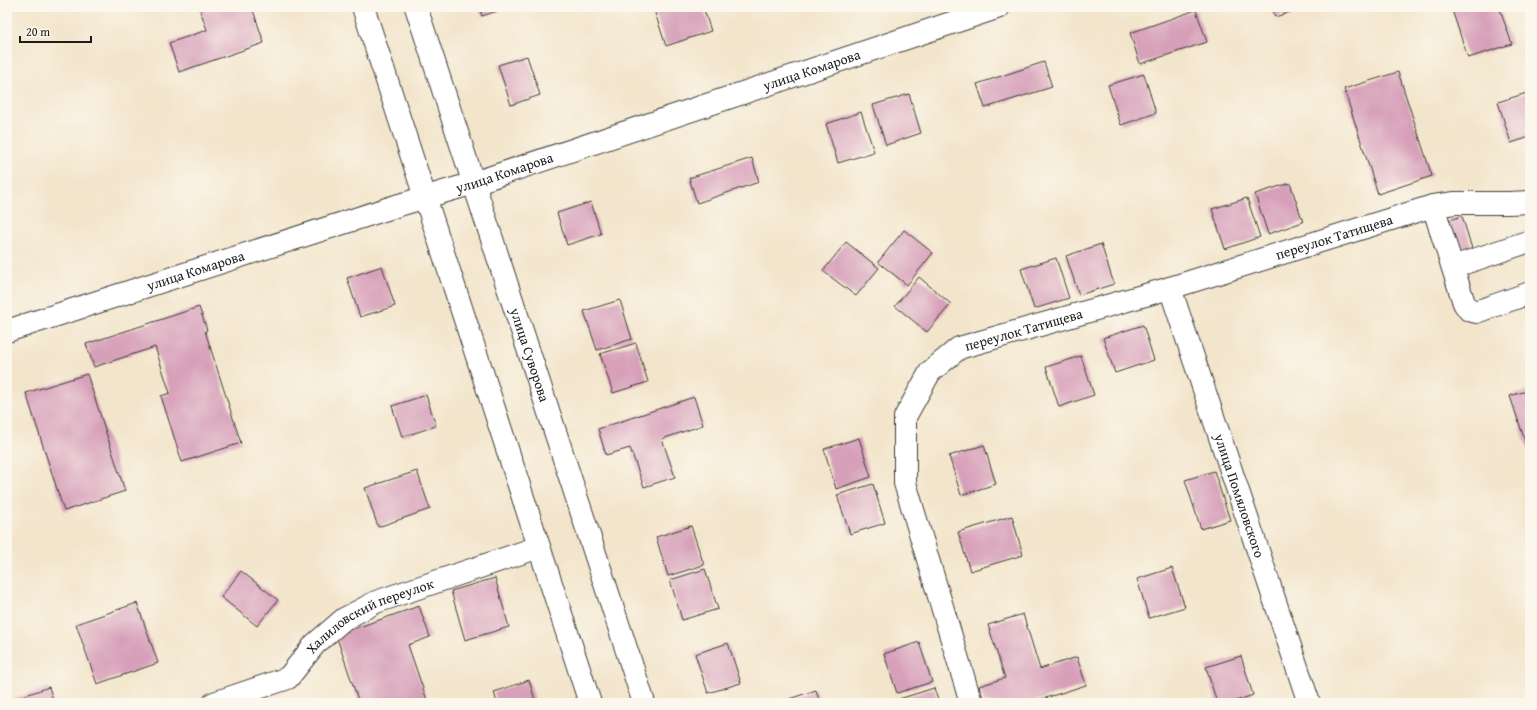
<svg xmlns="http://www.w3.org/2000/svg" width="1537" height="710" font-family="'Gentium Book Plus',serif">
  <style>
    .building { fill: #d7a0b9 }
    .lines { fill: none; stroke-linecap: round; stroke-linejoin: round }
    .minor-casing { stroke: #3c3a36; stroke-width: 24 }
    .major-casing { stroke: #3c3a36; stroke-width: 24 }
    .minor { stroke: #fff; stroke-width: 22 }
    .major { stroke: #fff; stroke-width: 22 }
    .labels { text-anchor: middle; stroke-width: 3; stroke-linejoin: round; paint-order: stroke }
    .street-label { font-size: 14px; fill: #1c1c1c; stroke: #fbf7ec }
  </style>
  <rect width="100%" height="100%" fill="#fbf7ec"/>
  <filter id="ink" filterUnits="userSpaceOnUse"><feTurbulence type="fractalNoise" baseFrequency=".025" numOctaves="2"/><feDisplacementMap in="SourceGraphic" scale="8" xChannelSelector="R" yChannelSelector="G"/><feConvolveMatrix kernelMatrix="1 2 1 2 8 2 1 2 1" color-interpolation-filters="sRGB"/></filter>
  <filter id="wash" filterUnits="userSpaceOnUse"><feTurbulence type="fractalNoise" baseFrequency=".012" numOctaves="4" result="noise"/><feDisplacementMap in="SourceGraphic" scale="16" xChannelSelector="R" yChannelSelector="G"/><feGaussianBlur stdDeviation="0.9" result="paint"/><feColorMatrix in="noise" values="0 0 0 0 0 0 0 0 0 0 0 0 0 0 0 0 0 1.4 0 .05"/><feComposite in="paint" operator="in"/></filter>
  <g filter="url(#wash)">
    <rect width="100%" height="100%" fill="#f3e5cc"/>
    <g id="blocks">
      <g class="building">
        <path d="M199,7H252L264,43L179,72L169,43L207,30Z"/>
        <path d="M479,7H510L482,16Z"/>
        <path d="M653,7H703L711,31L666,46Z"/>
        <path d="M1272,7H1306L1275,17Z"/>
        <path d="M1451,7H1499L1512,44L1468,58Z"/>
        <path d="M1196,10L1207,42L1140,64L1130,33Z"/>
        <path d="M527,56L540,95L511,105L498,65Z"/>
        <path d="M1044,62L1052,87L985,108L977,84Z"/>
        <path d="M1398,72L1432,176L1378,194L1344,89Z"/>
        <path d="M1144,74L1156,113L1121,125L1108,85Z"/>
        <path d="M1530,92V137L1511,143L1498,102Z"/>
        <path d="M909,94L921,133L886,145L873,105Z"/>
        <path d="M861,112L874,152L838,163L826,124Z"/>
        <path d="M752,158L759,182L697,203L689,178Z"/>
        <path d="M1290,183L1303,222L1268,234L1255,194Z"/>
        <path d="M1247,198L1260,237L1225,249L1212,209Z"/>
        <path d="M591,202L601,234L567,245L557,213Z"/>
        <path d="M1462,216L1473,252L1459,258L1447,221Z"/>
        <path d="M904,230L933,253L907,285L878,262Z"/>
        <path d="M846,242L879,268L856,296L823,271Z"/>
        <path d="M1101,244L1114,284L1079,295L1066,256Z"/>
        <path d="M1056,258L1069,298L1034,309L1021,269Z"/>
        <path d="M382,266L395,306L360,317L347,278Z"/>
        <path d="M919,277L951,304L927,332L895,306Z"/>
        <path d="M620,300L632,339L597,350L584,311Z"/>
        <path d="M199,307L207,330L205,331L241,443L182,462L161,396L170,393L155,347L94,367L86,344Z"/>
        <path d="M1143,325L1154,360L1115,373L1103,338Z"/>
        <path d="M636,343L648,382L613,393L600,354Z"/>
        <path d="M1081,356L1094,395L1059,407L1046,367Z"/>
        <path d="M87,374L125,491L64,511L26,393Z"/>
        <path d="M1530,390V456L1510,396Z"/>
        <path d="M426,395L436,426L402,437L392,406Z"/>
        <path d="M694,397L703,425L662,439L675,477L644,487L630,448L606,455L598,429Z"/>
        <path d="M859,438L871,477L836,489L824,449Z"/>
        <path d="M984,445L996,484L961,495L949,456Z"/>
        <path d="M417,471L430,509L378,527L365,488Z"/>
        <path d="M1214,471L1230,520L1201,529L1185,480Z"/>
        <path d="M873,484L885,523L850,534L837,495Z"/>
        <path d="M1012,516L1023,555L970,571L958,532Z"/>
        <path d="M691,526L704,565L668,576L656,537Z"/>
        <path d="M1172,568L1185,607L1149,618L1137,579Z"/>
        <path d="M705,569L718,609L682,620L670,580Z"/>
        <path d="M241,571L278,600L257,626L221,597Z"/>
        <path d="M495,578L509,627L465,640L451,591Z"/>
        <path d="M137,603L158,663L97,684L76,624Z"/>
        <path d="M419,606L430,637L408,645L428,703H359L336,635Z"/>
        <path d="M1023,614L1040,669L1077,657L1086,685L1030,703H985L979,686L1005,678L988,625Z"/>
        <path d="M919,642L932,682L897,693L884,654Z"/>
        <path d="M728,643L741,683L708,693L695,654Z"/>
        <path d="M1241,656L1253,695L1230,703H1217L1206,667Z"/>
        <path d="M529,680L536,703H497L494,692Z"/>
        <path d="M49,687L54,703H12L11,700Z"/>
        <path d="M934,688L939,703H900L899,699Z"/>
        <path d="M816,690L820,703H777Z"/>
      </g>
    </g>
  </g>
  <g filter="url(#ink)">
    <use href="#blocks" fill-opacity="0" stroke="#3c3a36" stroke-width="1"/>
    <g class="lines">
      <g class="minor-casing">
        <g id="minor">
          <path d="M1433,206L1464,303L1469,310L1476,312L1530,293"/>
          <path d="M1453,267L1530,241"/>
          <path id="s1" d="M1170,288L1309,703"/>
          <path id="s2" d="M7,331L399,205L474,183L999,7"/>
          <path id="s3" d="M214,703L288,678L315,644L344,619L376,602L539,547"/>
          <path id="s4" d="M971,703L905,483V417L930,372L959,348L1170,288L1433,206L1455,203H1508L1530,202"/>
        </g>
      </g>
      <g class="major-casing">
        <g id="major">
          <path d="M363,7L590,703"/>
          <path id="s5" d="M416,7L644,703"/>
        </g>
      </g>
      <use href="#minor" class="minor"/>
      <use href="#major" class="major"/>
    </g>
  </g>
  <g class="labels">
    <g class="street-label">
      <text dy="5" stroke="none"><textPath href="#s2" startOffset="846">улица Комарова</textPath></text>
      <text dy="5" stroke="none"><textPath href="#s2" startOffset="522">улица Комарова</textPath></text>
      <text dy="5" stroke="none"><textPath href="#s4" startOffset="776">переулок Татищева</textPath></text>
      <text dy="5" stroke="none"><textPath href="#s2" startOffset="198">улица Комарова</textPath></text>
      <text dy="5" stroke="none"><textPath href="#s4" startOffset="452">переулок Татищева</textPath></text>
      <text dy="5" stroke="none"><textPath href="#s5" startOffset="366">улица Суворова</textPath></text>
      <text dy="5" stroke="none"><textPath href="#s1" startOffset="219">улица Помяловского</textPath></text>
      <text dy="5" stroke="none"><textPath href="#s3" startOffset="184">Халиловский переулок</textPath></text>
    </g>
  </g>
  <rect width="1537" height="710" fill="none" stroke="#fbf7ec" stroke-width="24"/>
  <path d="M20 36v6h71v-6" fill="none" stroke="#1c1c1c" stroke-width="2"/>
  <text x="26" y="36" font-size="12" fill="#1c1c1c" stroke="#fbf7ec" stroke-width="3" paint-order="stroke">20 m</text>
</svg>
